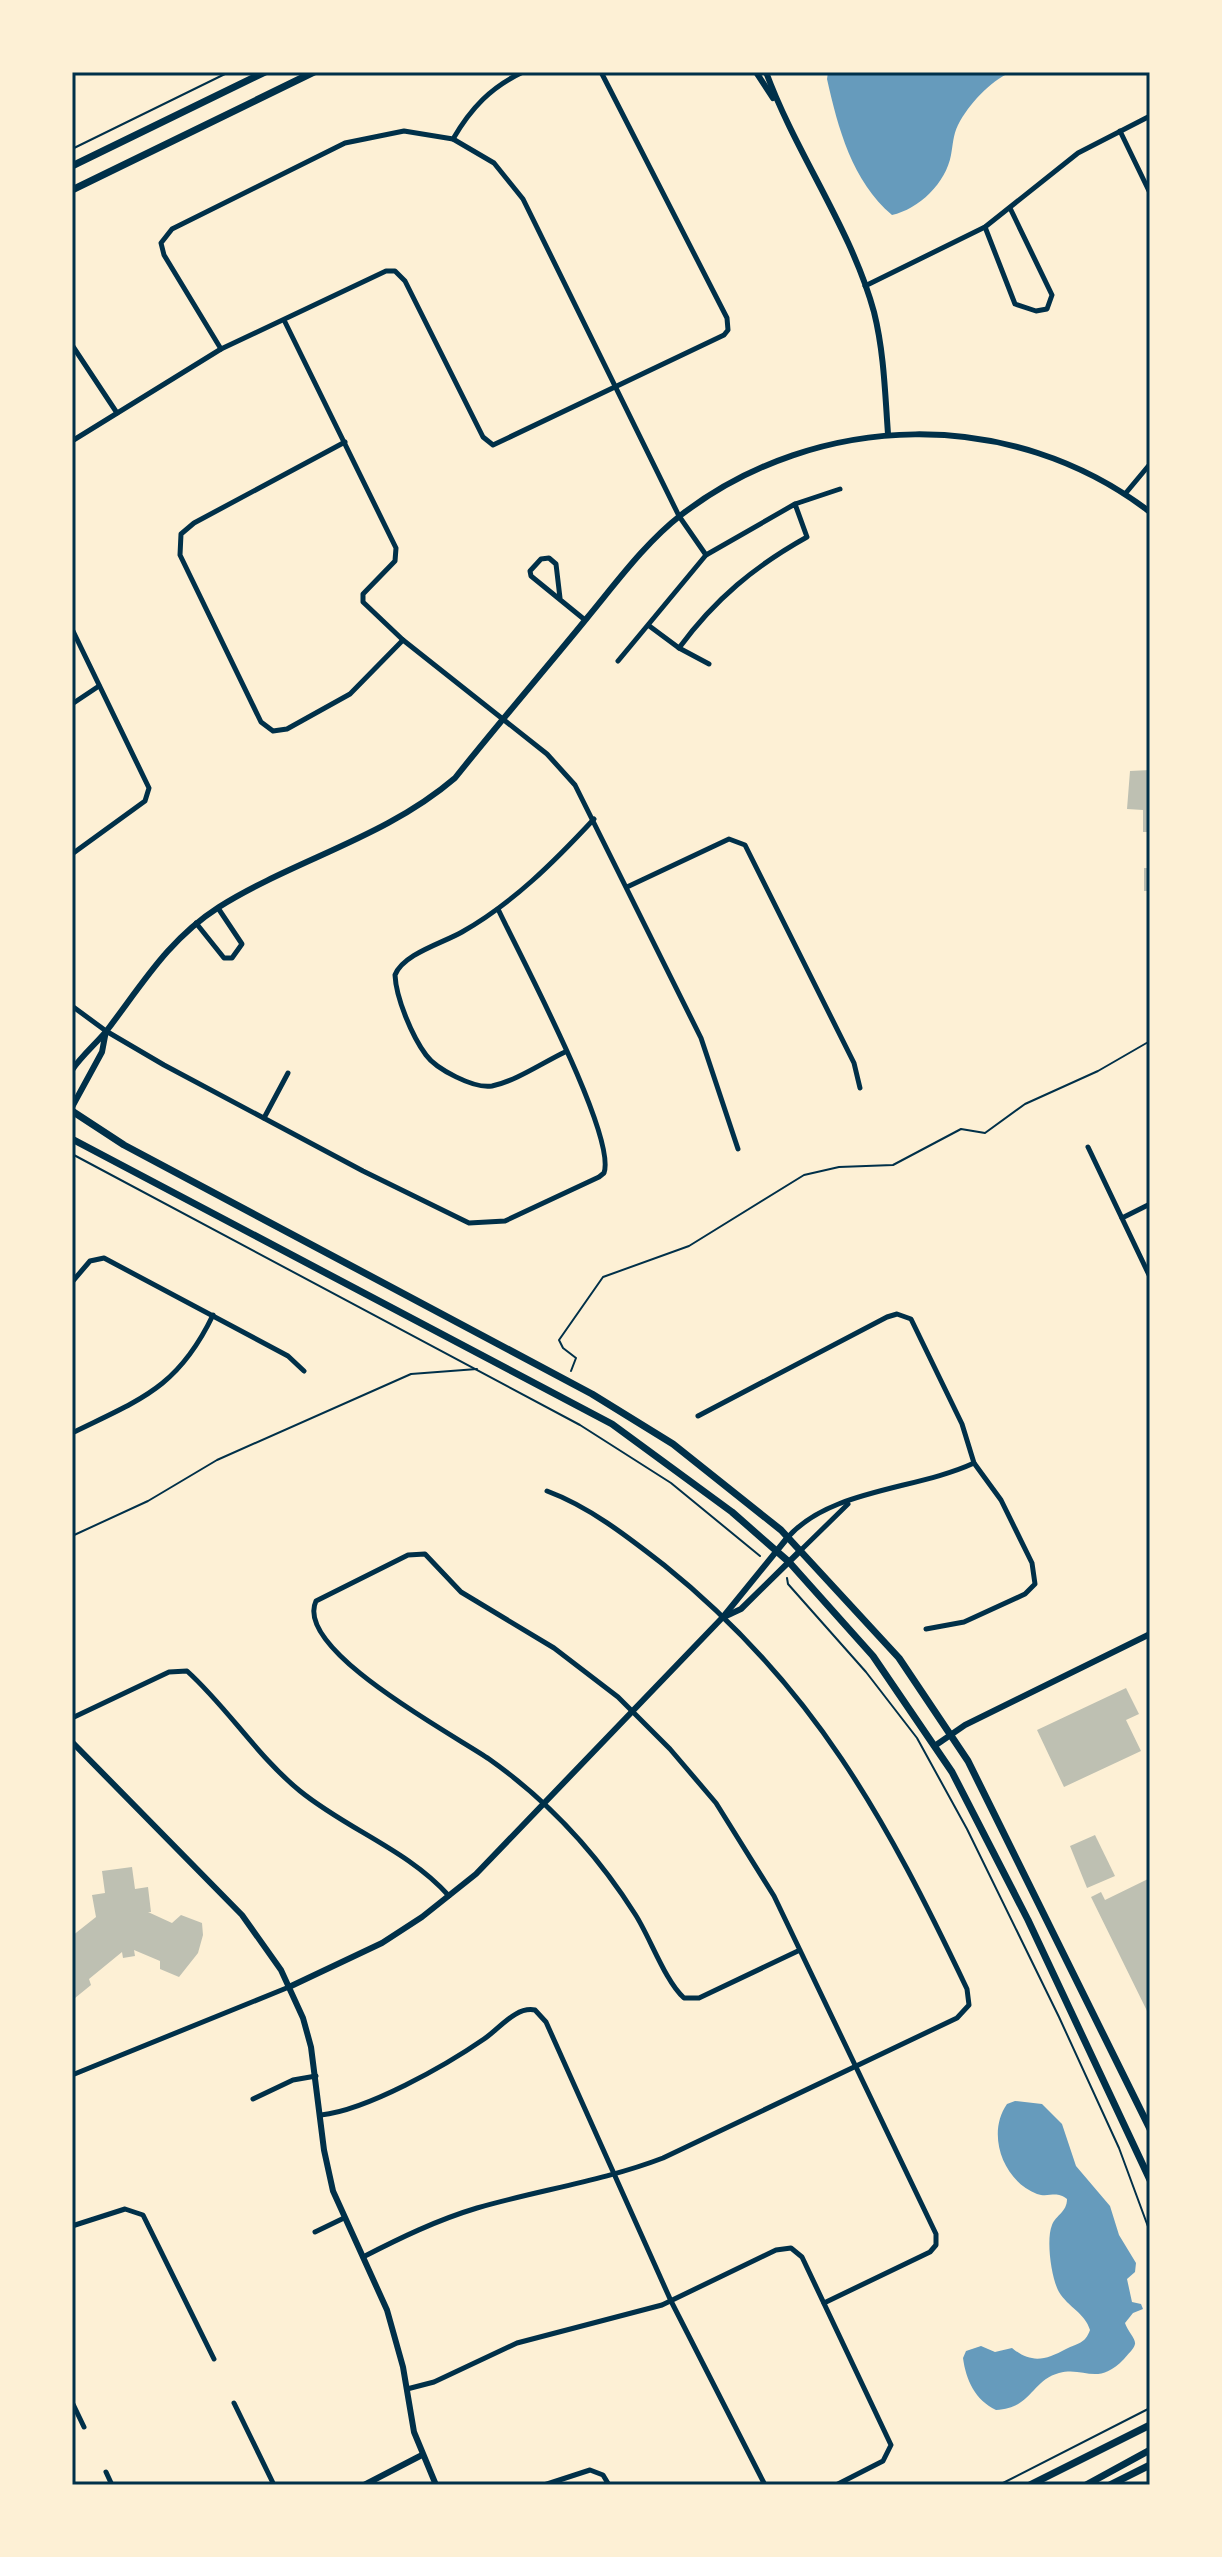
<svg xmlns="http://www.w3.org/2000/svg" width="1222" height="2557" font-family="'Roboto Condensed',sans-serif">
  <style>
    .water { fill: #669bbc }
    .building { fill: #bec0b2 }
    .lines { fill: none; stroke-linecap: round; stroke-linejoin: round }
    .path { stroke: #003049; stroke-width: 2 }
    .minor { stroke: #003049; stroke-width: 5 }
    .tertiary { stroke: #003049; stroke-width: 6 }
    .secondary { stroke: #003049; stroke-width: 7 }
    .neatline { fill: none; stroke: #003049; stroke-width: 3 }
  </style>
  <rect width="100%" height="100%" fill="#fdf0d5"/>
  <g class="water">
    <path d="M828,72H1011C989,82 969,104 958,125C953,135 953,145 951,155C946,183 919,209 892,215C852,181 838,128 827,79Z"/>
    <path d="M1015,2101L1042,2104L1062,2124L1076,2166L1110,2206L1119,2235L1136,2263L1135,2272L1127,2279L1132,2302L1141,2304L1143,2309L1133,2313L1125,2323C1127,2330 1136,2339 1135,2344C1134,2349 1127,2355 1124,2359C1097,2387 1085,2366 1059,2373C1032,2380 1031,2409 996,2410C975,2400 966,2380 963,2358L966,2351L981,2346L995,2352L1012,2348C1031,2364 1046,2360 1066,2349C1078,2343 1085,2344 1090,2330C1085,2313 1068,2307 1059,2292C1051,2278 1046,2239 1052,2225C1056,2215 1067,2212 1067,2199C1056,2190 1049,2198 1037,2194C1003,2181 986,2134 1007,2104Z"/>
  </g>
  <g class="building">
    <path d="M1150,770V832H1143V810L1127,809L1130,771Z"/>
    <rect x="1144" y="868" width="6" height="23"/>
    <path d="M1126,1688L1139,1714L1126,1720L1141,1751L1064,1787L1037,1730Z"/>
    <path d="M1095,1835L1115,1876L1087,1888L1070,1846Z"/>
    <path d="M132,1867L135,1889L148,1887L151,1912H148L172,1923L181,1915L202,1923L203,1935L198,1953L179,1977L160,1969V1961L134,1950L135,1956L123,1958L122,1952L89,1979L91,1985L75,1998L72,1936L96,1917L92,1895L105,1893L102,1871Z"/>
    <path d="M1148,1879L1150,1882V2017L1091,1897L1101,1892L1105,1900Z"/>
  </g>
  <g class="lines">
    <g class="path">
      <path d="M72,149L229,72"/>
      <path d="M72,1154L580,1425L671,1483L760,1556"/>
      <path d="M571,1371L576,1358L563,1348L559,1340L603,1277L689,1246L804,1175L839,1167L893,1165L961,1129L985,1133L1025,1104L1098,1071L1150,1041"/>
      <path d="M72,1536L148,1501L217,1460L411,1374L477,1369"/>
      <path d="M787,1578L788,1584L866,1672L917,1738L967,1829L1059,2017L1119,2148L1150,2232"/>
      <path d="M999,2485L1150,2408"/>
    </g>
    <g class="minor">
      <path d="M1120,131L1150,193"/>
      <path d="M453,139L494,163L523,199L679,516L706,555"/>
      <path d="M985,227L1015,304L1036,311L1047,309L1052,295L1010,208"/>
      <path d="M865,286L985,227L1078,153L1150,116"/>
      <path d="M285,322L396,548L395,561L363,594V602L403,640L547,754L575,785L701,1038L738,1149"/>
      <path d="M72,345L117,413"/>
      <path d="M221,349L164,255L161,243L172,229L345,143L404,131L453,139C471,108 491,87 523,72"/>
      <path d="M72,441L221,349L386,271H395L405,281L483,437L493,445L724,335L728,330L727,318L601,72"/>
      <path d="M345,442L194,523L181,534L180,555L261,722L273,731L287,729L350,694L403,640"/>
      <path d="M1125,494L1150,464"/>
      <path d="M795,504L840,489"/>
      <path d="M560,598L556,564L549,558L541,559L530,571L531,576L585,620"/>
      <path d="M72,629L149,788L145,801L72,854"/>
      <path d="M679,648L709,664"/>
      <path d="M618,661L706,555L795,504L807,537C755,566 715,599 679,648L648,625"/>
      <path d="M72,704L99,686"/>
      <path d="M627,887L729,839L745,845L854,1063L860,1088"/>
      <path d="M196,923L224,958H232L242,944L218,908"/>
      <path d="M72,1006L106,1031L164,1065L363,1171L469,1223L505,1221L599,1177L604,1173C617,1136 519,954 498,909"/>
      <path d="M565,1052C542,1063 516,1081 492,1086C474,1089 436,1069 426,1055C412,1036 396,998 395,975C403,954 443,943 462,932C513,903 554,862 594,819"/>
      <path d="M264,1118L288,1073"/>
      <path d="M1088,1147L1150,1277"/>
      <path d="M1122,1218L1150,1204"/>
      <path d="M72,1282L90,1261L104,1258L288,1356L304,1371"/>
      <path d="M698,1416L887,1317L897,1314L911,1319L962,1424L974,1463L1001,1500L1032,1563L1035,1584L1025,1594L964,1622L926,1629"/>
      <path d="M72,1433C141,1399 178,1388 213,1315"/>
      <path d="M788,1537C831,1489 916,1490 974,1463"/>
      <path d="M801,1550L848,1504"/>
      <path d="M72,1718L169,1672L187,1671C228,1708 257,1756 300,1791C348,1830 408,1850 449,1896"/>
      <path d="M800,1950L699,1998H684C665,1981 650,1937 635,1914C597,1854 547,1800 489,1759C456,1736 293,1650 316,1601L408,1555L425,1554L461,1592L554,1648L618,1697L670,1749L716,1803L774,1896L936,2234V2245L930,2252L824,2303"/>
      <path d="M72,2075L289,1987"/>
      <path d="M253,2099L293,2080L316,2076"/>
      <path d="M321,2115C367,2110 445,2066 484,2039C499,2029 516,2006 535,2010L546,2022L671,2301L765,2485"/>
      <path d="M72,2226L125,2209L143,2215L214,2359"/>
      <path d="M315,2232L344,2218"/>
      <path d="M363,2257C400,2238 437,2220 477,2208C539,2190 603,2181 663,2158L957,2018L969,2005L967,1989C886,1819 814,1686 664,1565C628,1537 590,1507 547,1491"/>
      <path d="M407,2389L434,2382L517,2343L662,2305L776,2250L791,2248L802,2257L891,2445L883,2461L836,2485"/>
      <path d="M72,2402L84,2427"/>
      <path d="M234,2403L274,2485"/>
      <path d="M106,2472L112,2485"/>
      <path d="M544,2485L590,2470L603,2475L609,2485"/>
    </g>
    <g class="tertiary">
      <path d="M756,72L773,98"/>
      <path d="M766,72C796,154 851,228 874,312C884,352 885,393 888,434"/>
      <path d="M72,1070C83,1054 97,1043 108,1029C143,983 169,939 219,907C296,859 385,838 455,778C498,724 543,672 587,618C616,583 645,543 681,515C818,410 1012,406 1150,512"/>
      <path d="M72,1107L102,1052L106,1031"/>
      <path d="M726,1616L741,1609L801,1550"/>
      <path d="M72,1742L242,1915L281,1970L303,2018L311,2047L324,2150L333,2191L387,2310L403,2367L414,2432L436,2485"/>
      <path d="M936,1745L965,1725L1150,1634"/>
      <path d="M289,1987L382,1943L422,1917L476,1874L723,1617L788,1537"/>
      <path d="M364,2485L422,2455"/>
    </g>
    <g class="secondary">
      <path d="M72,166L265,72"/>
      <path d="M72,190L314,72"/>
      <path d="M72,1111L124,1145L592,1394L673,1444L781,1530L899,1658L968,1761L1150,2129"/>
      <path d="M72,1139L612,1424L732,1512L789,1562L873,1656L952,1772L1028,1920L1150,2180"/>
      <path d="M1030,2485L1150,2425"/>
      <path d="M1086,2485L1150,2450"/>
      <path d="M1110,2485L1150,2465"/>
    </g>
  </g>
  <rect width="1222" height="2557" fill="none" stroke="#fdf0d5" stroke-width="148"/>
  <rect x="74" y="74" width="1074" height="2409" class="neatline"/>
</svg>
